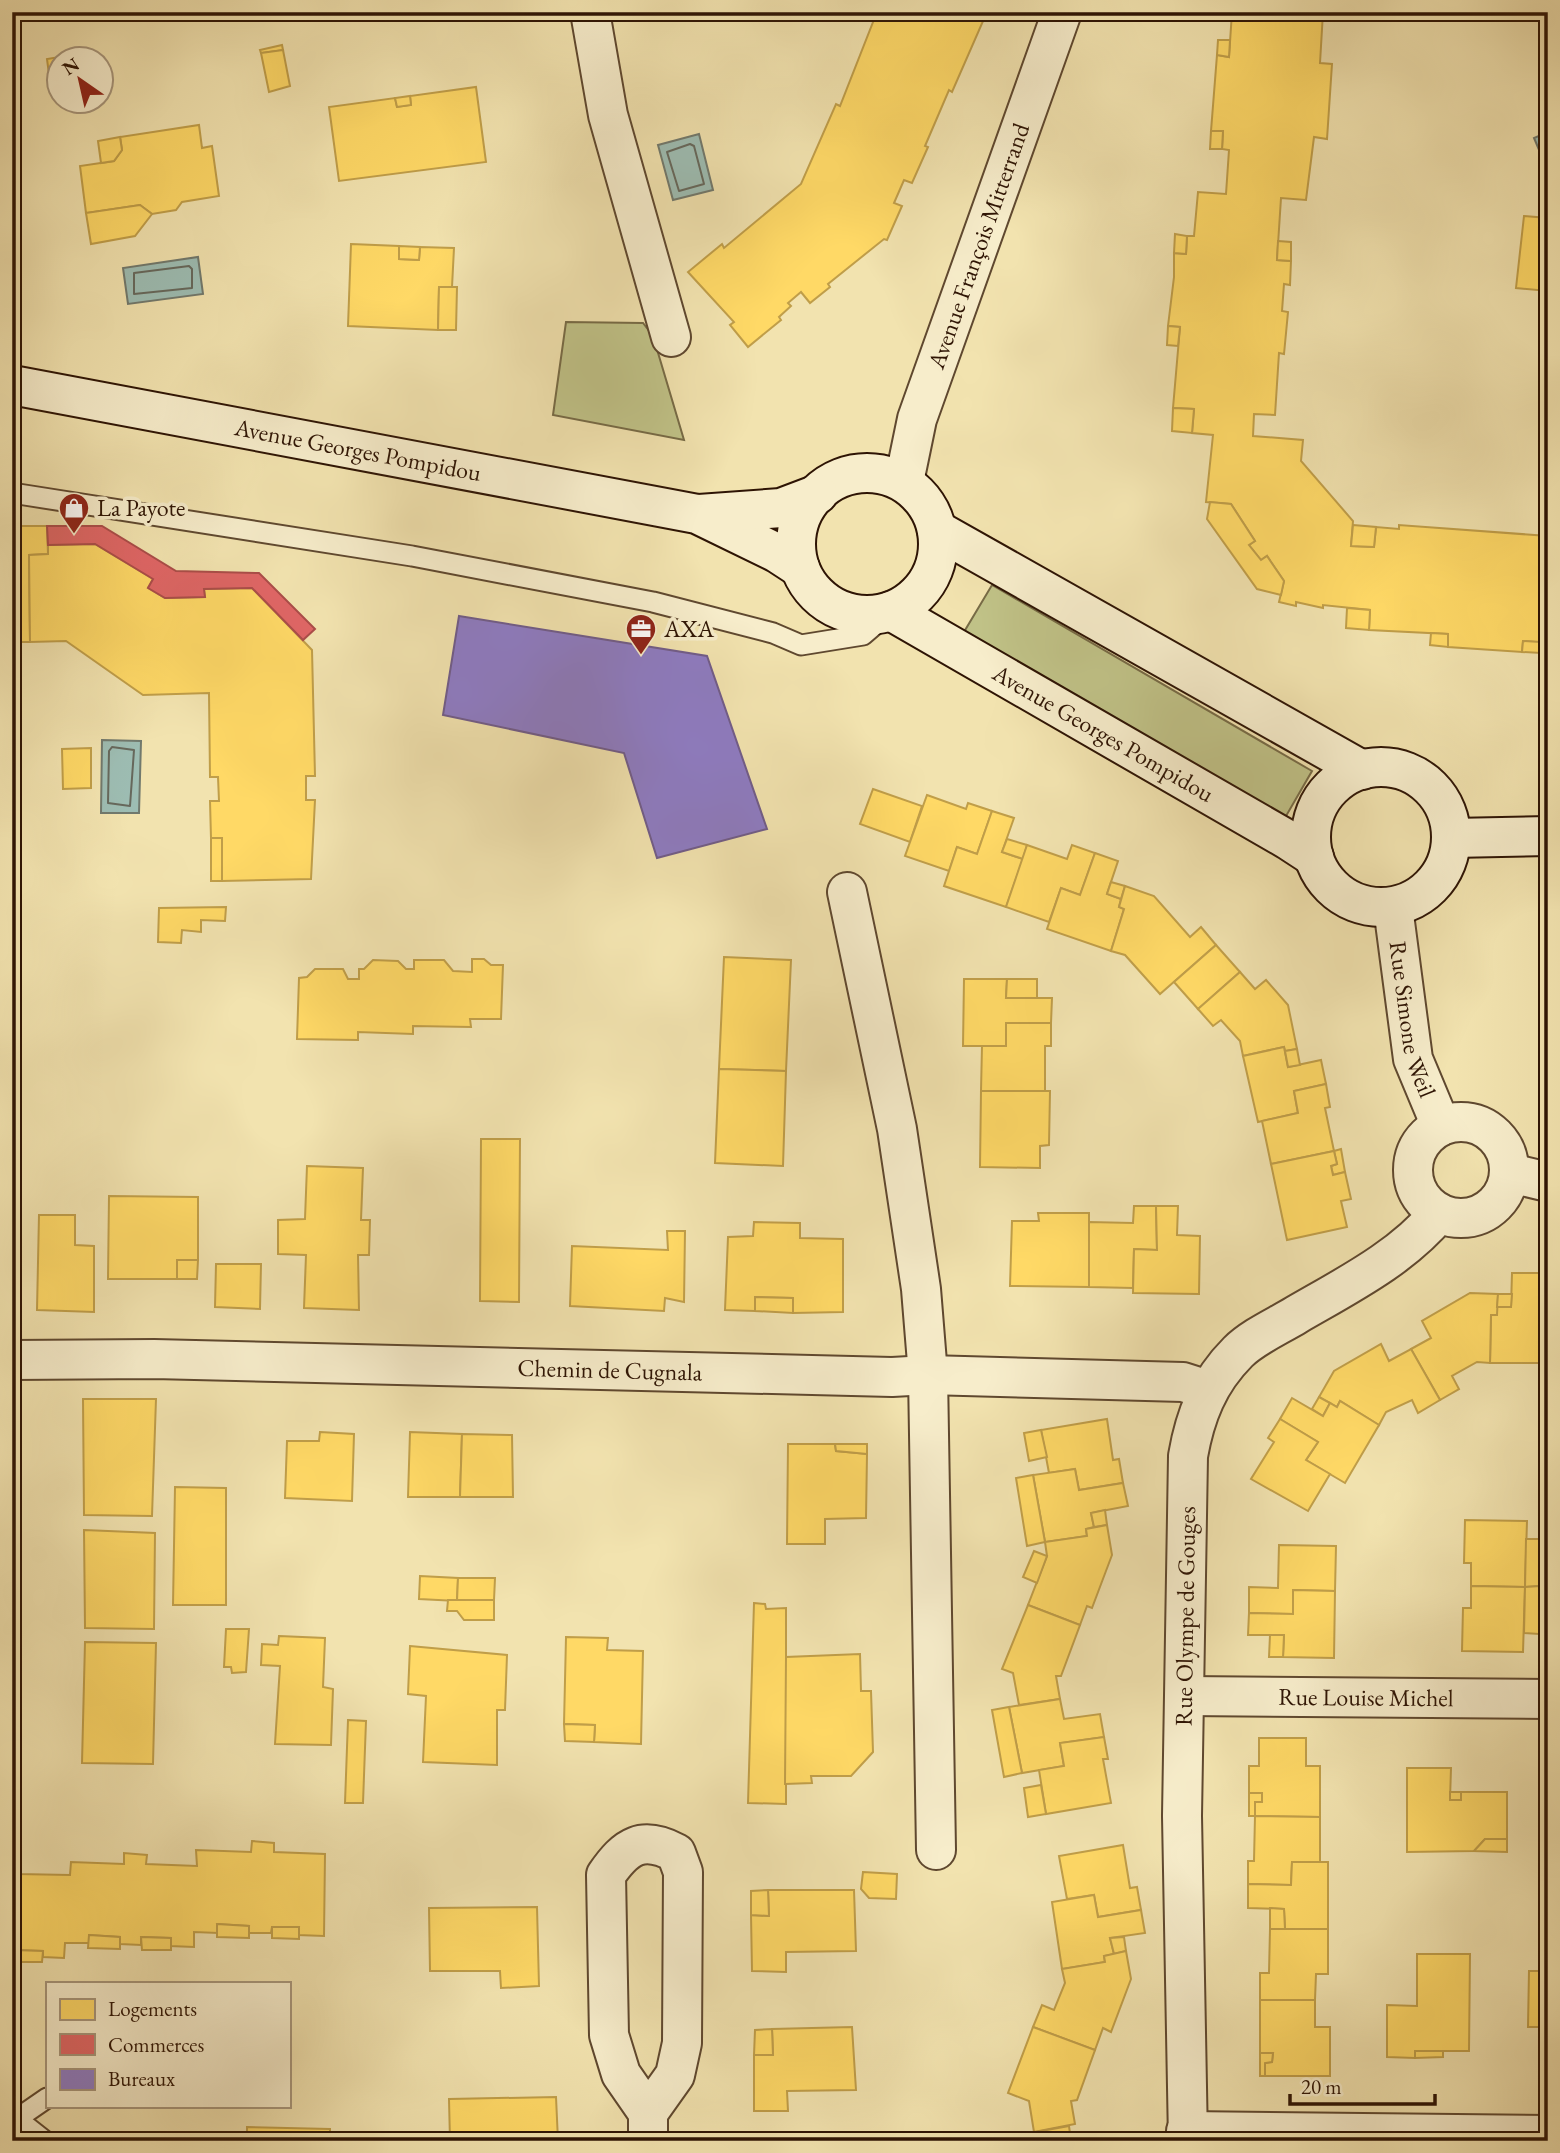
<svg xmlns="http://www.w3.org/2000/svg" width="1560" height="2153" font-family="'EB Garamond',serif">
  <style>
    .green { fill: #c0c287; stroke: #776b46; stroke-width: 2 }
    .water { fill: #9dbdb3; stroke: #71796d; stroke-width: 2 }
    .homes { fill: #ffd966; stroke: #c09e49; stroke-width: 2 }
    .shops { fill: #e06666; stroke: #ab4d49; stroke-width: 2 }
    .offices { fill: #8e7cc3; stroke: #715d8a; stroke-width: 2 }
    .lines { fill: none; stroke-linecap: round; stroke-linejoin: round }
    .shore { stroke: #66685c; stroke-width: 2 }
    .service-casing { stroke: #5f482f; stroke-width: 23 }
    .minor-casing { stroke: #5f482f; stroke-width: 42 }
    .tertiary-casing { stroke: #5f482f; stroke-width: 42 }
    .secondary-casing { stroke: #2e1404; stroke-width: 42 }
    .service { stroke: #f7edcb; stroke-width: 19 }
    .minor { stroke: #f7edcb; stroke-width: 38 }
    .tertiary { stroke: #f7edcb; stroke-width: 38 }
    .secondary { stroke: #f7edcb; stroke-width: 38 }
    .labels { text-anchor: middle; stroke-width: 7; stroke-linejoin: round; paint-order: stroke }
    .street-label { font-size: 24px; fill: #2e1404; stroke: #f7edcb }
    .poi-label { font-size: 24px; fill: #2e1404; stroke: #f7edcb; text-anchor: start }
  </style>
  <rect width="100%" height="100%" fill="#f2e3af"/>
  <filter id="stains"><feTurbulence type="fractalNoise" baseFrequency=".00286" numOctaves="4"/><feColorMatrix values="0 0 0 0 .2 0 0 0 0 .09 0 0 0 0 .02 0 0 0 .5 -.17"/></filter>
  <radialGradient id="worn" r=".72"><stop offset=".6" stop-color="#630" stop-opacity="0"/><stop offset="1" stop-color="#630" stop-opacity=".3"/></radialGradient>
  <g class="green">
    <path d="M566,322L643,323L653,336L684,440L553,415Z"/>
    <path d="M992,585L1312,771L1282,823L961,637Z"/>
  </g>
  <g class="water">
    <path d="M1548,132V171L1534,138Z"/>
    <path d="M699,134L713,190L673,200L658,145Z"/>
    <path d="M198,257L203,294L128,304L123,268Z"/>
    <path d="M102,740L141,741L139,813H101Z"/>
  </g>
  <g class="homes">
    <path d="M877,12H987L952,92L949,90L925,146L928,147L912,183L904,180L894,203L902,206L887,240L884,239L828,284L830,287L810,303L801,292L788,303L791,306L779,317L781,320L748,347L730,325L734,322L688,272L722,244L724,248L801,184L836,104L840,106Z"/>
    <path d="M1232,12H1323L1320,63L1332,64L1327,139L1314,137L1306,200L1281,198L1277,260L1291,261L1290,285L1284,284L1282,311L1288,312L1284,354L1279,353L1275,415L1254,414L1253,436L1303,440L1301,461L1353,521L1351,546L1374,547L1376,527L1399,529V525L1548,536V643L1523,641L1522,652L1448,647V634L1369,630L1370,610L1323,605V608L1296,602V606L1279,602L1284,581L1267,556L1261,560L1249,545L1255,541L1231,504L1206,502L1213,435L1192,433L1194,409L1173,408L1180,327L1168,326L1174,277V253L1186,254L1187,236H1194L1198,192L1226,194L1229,150L1222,149L1223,131H1211L1217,55L1229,57Z"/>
    <path d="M1218,40H1230L1229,57L1217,55Z"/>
    <path d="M282,45L283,50L261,53L260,50Z"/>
    <path d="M283,50L290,86L269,92L261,53Z"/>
    <path d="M78,54L79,60H60V80L50,82L47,59Z"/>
    <path d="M476,87L486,162L339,181L329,107L395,98L397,107L411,105L410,96Z"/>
    <path d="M410,96L411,105L397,107L395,98Z"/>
    <path d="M199,125L202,148L212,146L219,196L182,202L176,210L152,214L140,205L86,213L80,166L114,161L122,150L120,137Z"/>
    <path d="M1211,131H1223L1222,149H1210Z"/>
    <path d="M120,137L122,150L114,161L101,163L98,141Z"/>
    <path d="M140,205L152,214L135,236L91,244L86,213Z"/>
    <path d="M1524,216L1548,218V291L1516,288Z"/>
    <path d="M1175,234L1187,236L1186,254L1174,253Z"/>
    <path d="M1278,241L1291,242V261L1277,260Z"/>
    <path d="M351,244L399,246V259L419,260L420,247L454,248L452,287H439L438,330L348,326Z"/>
    <path d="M399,246L420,247L419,260L399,259Z"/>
    <path d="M439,287H457L456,330H438Z"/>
    <path d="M1168,326L1180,327L1178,346L1167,345Z"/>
    <path d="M1173,408L1194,409L1192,433L1172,431Z"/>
    <path d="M1210,502L1231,504L1255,541L1249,545L1261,560L1267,556L1284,581L1281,595L1257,589L1207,519Z"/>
    <path d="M1353,525L1376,527L1374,547L1351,546Z"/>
    <path d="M12,526H47L48,554L29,555L30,642H12Z"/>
    <path d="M95,544L153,579L148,588L165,598L205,597L204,589L252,588L312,650L315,776H306V800H315L311,879L222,881V838H211L210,801H219L218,777H210L209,693L143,695L66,641L30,642L29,555L48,554V545Z"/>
    <path d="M1347,608L1370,610L1369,630L1346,628Z"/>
    <path d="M1431,633L1448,634V647L1430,645Z"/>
    <path d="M1523,641L1541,642V653L1522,652Z"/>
    <path d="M91,748V788L63,789L62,749Z"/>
    <path d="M873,789L922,806L910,842L860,824Z"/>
    <path d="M927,795L966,809L968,803L992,811L977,854L957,847L949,871L905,856Z"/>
    <path d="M992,811L1014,818L1002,852L1023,859L1006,907L944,886L957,847L977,854Z"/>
    <rect x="211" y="838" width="11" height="43"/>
    <path d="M1007,839L1027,845L1023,859L1002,852Z"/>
    <path d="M1027,845L1067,859L1072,845L1095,853L1080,895L1061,888L1049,922L1006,907Z"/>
    <path d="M1095,853L1118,861L1107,894L1121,899L1119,907L1124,909L1111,951L1047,929L1061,888L1080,895Z"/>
    <path d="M1111,882L1125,886L1121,899L1107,894Z"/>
    <path d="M1125,886L1154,896L1190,937L1201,927L1216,945L1160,994L1125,955L1111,951L1124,909L1119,907Z"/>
    <path d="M226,907L225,921L201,920V932L182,930L181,943L158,942L159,908Z"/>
    <path d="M1216,945L1240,972L1198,1009L1174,982Z"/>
    <path d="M724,957L791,960L786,1071L719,1069Z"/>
    <path d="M472,959H484L491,965H503L501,1019H470L471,1027L413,1026V1034L358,1032V1040L297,1039L299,978L307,977L315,969H343L348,979H359V969H364L373,960L398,961L406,969H414V960H444L453,971L472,972Z"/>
    <path d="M1240,972L1255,989L1266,980L1288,1005L1297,1049L1285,1051L1284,1047L1243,1056L1240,1041L1221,1020L1213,1026L1198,1009Z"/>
    <path d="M964,979H1007L1006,998H1052L1051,1023H1006V1046H963Z"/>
    <path d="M1007,979H1037V998H1006Z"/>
    <path d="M1006,1023H1051V1046H1045V1091H981L982,1046H1006Z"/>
    <path d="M1284,1047L1288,1067L1321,1060L1326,1084L1294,1091L1298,1113L1258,1122L1243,1056Z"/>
    <path d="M1297,1049L1300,1065L1288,1067L1285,1051Z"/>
    <path d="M719,1069L786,1071L783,1166L715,1163Z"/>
    <path d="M1326,1084L1330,1107L1325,1108L1334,1151L1271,1164L1262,1121L1298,1113L1294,1091Z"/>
    <path d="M981,1091H1050L1049,1145L1040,1146V1168L980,1167Z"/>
    <path d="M481,1139H520L519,1302L480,1301Z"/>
    <path d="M1341,1149L1345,1172L1333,1175L1331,1166L1337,1164L1334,1151Z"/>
    <path d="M1334,1151L1337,1164L1331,1166L1333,1175L1345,1172L1351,1199L1341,1201L1347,1227L1287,1240L1271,1164Z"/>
    <path d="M307,1166L363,1168L361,1220H370L369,1255H358L359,1310L304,1308L306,1255L278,1254V1220L305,1219Z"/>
    <path d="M109,1196L198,1197V1260H177V1279H108Z"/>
    <path d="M1134,1206H1156L1157,1250L1134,1249L1133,1288L1089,1287V1222L1133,1223Z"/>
    <path d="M1156,1206H1178L1177,1235L1200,1236L1199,1294L1133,1293L1134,1249L1157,1250Z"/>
    <path d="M1038,1213H1089V1287L1010,1286L1012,1221H1039Z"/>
    <path d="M39,1215H75V1245L94,1246V1312L37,1310Z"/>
    <path d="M754,1222L800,1223V1238L843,1239V1312L793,1313V1298L755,1297V1311L725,1310L728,1237L753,1236Z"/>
    <path d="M667,1231H685L684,1302L665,1298L664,1311L570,1306L572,1246L668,1250Z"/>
    <path d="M177,1260H198L197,1279H177Z"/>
    <path d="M216,1264H261L260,1309L215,1307Z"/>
    <path d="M1512,1273H1548V1363H1490L1491,1315H1497V1307H1511Z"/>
    <path d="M1470,1293L1498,1294L1497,1315H1491L1490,1363L1477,1362L1452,1376L1459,1389L1440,1400L1411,1349L1431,1338L1422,1321Z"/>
    <path d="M1498,1294H1512L1511,1307H1497Z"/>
    <path d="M755,1297L793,1298V1313L755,1311Z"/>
    <path d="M1381,1344L1389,1361L1411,1349L1440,1400L1418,1413L1412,1400L1386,1412L1379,1425L1340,1401L1337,1407L1319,1397L1334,1371Z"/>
    <path d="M1319,1397L1330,1403L1323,1416L1312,1409Z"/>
    <path d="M1292,1398L1323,1416L1330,1403L1337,1407L1340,1401L1379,1425L1345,1483L1306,1460L1318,1442L1280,1419Z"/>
    <path d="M83,1399H156L152,1516L84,1515Z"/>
    <path d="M1107,1419L1113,1460L1119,1459L1123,1483L1079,1490L1075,1469L1049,1473L1041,1430Z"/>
    <path d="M1280,1419L1318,1442L1306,1460L1330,1474L1308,1511L1251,1479L1274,1442L1268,1438Z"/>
    <path d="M1041,1430L1047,1457L1029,1461L1024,1433Z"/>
    <path d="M320,1432L354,1434L352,1501L285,1498L287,1441H319Z"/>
    <path d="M410,1432L462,1434L460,1497H408Z"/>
    <path d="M462,1434L512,1435L513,1497H460Z"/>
    <path d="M788,1444H835L836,1451L867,1454L866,1518L825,1519V1544H787Z"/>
    <path d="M835,1444H867V1454L836,1451Z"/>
    <path d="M1075,1469L1079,1490L1123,1483L1128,1506L1091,1513L1094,1527L1086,1529L1087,1536L1045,1542L1033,1475Z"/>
    <path d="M1033,1475L1045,1542L1027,1546L1016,1478Z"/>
    <path d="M175,1487L226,1488V1605H173Z"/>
    <path d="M1105,1510L1107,1525L1094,1527L1091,1513Z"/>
    <path d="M1465,1520L1527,1521L1525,1587L1471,1586V1563H1464Z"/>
    <path d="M1107,1525L1112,1555L1092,1608L1087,1606L1080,1625L1028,1605L1047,1556L1045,1542L1087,1536L1086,1529Z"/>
    <path d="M84,1530L155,1533L154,1629L85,1628Z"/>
    <path d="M1526,1539H1541L1540,1586L1525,1587Z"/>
    <path d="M1279,1545L1336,1546L1335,1591L1293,1590V1614L1249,1613V1587L1278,1588Z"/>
    <path d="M1034,1551L1047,1556L1037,1583L1023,1577Z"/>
    <path d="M420,1576L458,1578L457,1601L419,1599Z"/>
    <path d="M458,1578H495L494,1600L457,1601Z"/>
    <path d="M1471,1586L1525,1587L1523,1652L1462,1651L1463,1608H1471Z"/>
    <path d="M1540,1586L1539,1634L1524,1633L1525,1587Z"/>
    <path d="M1293,1590L1335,1591L1334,1658L1283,1657L1284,1635H1248L1249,1613L1293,1614Z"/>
    <path d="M448,1600H494V1620H464L457,1611H447Z"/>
    <path d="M754,1603L765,1604L766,1609L786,1608V1804L748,1803Z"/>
    <path d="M1028,1605L1080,1625L1061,1676H1056L1060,1699L1019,1705L1013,1673L1002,1669Z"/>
    <path d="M226,1629H249L246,1672L232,1673L231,1667H224Z"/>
    <path d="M1270,1635H1284L1283,1657H1269Z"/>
    <path d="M279,1636L325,1638L323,1687L333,1689L331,1745L275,1744L280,1666L261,1665L262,1644L278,1645Z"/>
    <path d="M566,1637L608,1638L607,1650L643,1651L641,1744L594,1742L595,1725L564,1724Z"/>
    <path d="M85,1642L156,1643L153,1764L82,1763Z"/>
    <path d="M410,1646L507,1655L505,1710H497V1765L423,1762L426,1696L408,1694Z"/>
    <path d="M860,1654L861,1691H871L873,1752L851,1776H811L812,1783L785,1784L786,1657Z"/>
    <path d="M12,1680H14L13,1739H12Z"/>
    <path d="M1060,1699L1064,1719L1100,1714L1104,1737L1060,1743L1064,1766L1022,1773L1009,1707Z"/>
    <path d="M1009,1707L1022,1773L1004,1777L992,1710Z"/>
    <path d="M348,1720L366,1721L363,1803H345Z"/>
    <path d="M564,1724L595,1725L594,1742L565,1741Z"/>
    <path d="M1104,1737L1108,1759H1103L1111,1803L1046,1814L1039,1770L1064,1766L1060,1743Z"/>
    <path d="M1259,1738H1306V1766H1320V1817L1255,1816V1802H1262V1793H1249V1766H1259Z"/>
    <path d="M1407,1768H1451L1450,1800H1461V1792H1507V1839H1485L1474,1851L1407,1852Z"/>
    <path d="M1041,1785L1046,1814L1028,1817L1024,1788Z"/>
    <rect x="1450" y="1792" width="11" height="8"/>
    <path d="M1249,1793H1262V1802H1255V1816H1249Z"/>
    <path d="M1255,1816L1320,1817V1862H1292L1291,1885L1248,1884V1861H1254Z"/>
    <path d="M1485,1839H1507V1852L1474,1851Z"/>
    <path d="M252,1841L274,1843V1852L325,1854L324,1936L298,1935L299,1927H272L271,1933H248L249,1926L217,1924L218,1933L194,1932V1947L170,1946L171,1938L141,1937V1945L120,1944V1937L89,1935V1943H65L64,1958L43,1957V1951L14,1950L15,1957H12V1863L19,1864L18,1874L70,1875L71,1862L124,1864V1853L147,1855L146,1864L197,1866L196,1850L251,1852Z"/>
    <path d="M1123,1845L1130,1888L1137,1887L1141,1910L1098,1917L1094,1895L1067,1899L1059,1856Z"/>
    <path d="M1292,1862H1328V1929H1285L1284,1909L1248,1908V1884L1291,1885Z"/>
    <path d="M863,1872L897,1874L896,1899L869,1898L861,1889Z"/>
    <path d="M768,1890H854L856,1951L786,1952V1972L752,1971L751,1915L769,1916Z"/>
    <path d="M768,1890L769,1916L751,1915V1891Z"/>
    <path d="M1094,1895L1098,1917L1141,1910L1145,1933L1110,1938L1114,1954L1104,1956L1105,1962L1062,1969L1052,1902Z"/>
    <path d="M537,1907L539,1986L501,1988L500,1971H430L429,1908Z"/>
    <path d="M1270,1908L1284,1909L1285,1929H1270Z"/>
    <path d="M217,1924L249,1926V1938L217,1937Z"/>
    <path d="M272,1927H299V1939L272,1938Z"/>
    <path d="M1270,1929H1328V1974H1316L1315,2000H1260V1973H1269Z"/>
    <path d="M89,1935L120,1937V1949L88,1948Z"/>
    <path d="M141,1937L171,1938V1950H142Z"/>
    <path d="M1124,1937L1126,1951L1114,1954L1110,1938Z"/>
    <path d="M14,1950L43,1951L42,1962H15Z"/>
    <path d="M1126,1951L1131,1979L1111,2032L1103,2028L1095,2050L1033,2027L1042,2005L1054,2010L1065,1983L1062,1969L1105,1962L1104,1956Z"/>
    <path d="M1417,1954H1470L1469,2051H1415V2058L1387,2057V2005L1417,2006Z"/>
    <path d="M1529,1971H1548V2027H1528Z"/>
    <path d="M1260,2000H1315V2027H1330V2076H1265V2063L1272,2062L1273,2053H1260Z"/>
    <path d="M852,2027L856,2090L787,2091L788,2111H754V2055H773L772,2029Z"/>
    <path d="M1033,2027L1095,2050L1077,2100L1071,2101L1075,2124L1034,2132L1029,2101L1008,2093Z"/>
    <path d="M772,2029L773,2055H754L755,2030Z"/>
    <path d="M1415,2051H1443V2057L1415,2058Z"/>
    <path d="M1260,2053H1273L1272,2062L1265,2063V2076H1260Z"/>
    <path d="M556,2097L558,2141H450L449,2099Z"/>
    <path d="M1069,2126L1071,2141H1020L1019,2135Z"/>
    <path d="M247,2127L330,2129V2141H247Z"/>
  </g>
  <path class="shops" d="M47,526H102L176,571L259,573L315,629L303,640L252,588L204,589L205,597L165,598L148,588L153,579L95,544L48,545Z"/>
  <path class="offices" d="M459,616L707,656L767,829L657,858L624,753L443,715Z"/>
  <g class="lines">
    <g class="shore">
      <path d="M690,144L694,146L704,184L679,191L667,152Z"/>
      <path d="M189,266L192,269V288L134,294V273Z"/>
      <path d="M112,747L134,750L130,806L108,803L109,751Z"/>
    </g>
    <g class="service-casing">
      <g id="service">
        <path d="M12,493L412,556L653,602L773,633L801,645L863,635L891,611"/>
        <path d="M12,2115L45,2141"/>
        <path d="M18,2118L47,2098"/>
      </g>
    </g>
    <g class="minor-casing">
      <g id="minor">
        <path d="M590,12L608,115L671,337"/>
        <path d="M847,892L897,1129L921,1289L928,1375L936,1850"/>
        <path id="s1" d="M1393,907L1413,1059L1441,1126"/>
        <circle cx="1461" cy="1170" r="48"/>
        <path d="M1510,1173L1548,1182"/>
        <path id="s2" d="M12,1360L154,1359L892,1377L928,1375L1183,1382L1208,1390"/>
        <path id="s3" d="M1186,1696L1548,1699"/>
        <path d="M648,2113L675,2075L682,2043L683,1872L676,1853C642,1835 626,1846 606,1875L609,2035L621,2074L648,2113V2141"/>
        <path d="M1186,2131L1548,2135"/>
        <path id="s4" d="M1188,2141L1182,1816L1188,1456C1195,1416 1208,1382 1238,1352C1253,1337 1278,1326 1296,1315C1346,1286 1402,1258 1439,1213"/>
      </g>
    </g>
    <g class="tertiary-casing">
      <g id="tertiary">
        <path id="s5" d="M904,482L917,419L1062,12"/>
      </g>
    </g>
    <g class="secondary-casing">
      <g id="secondary">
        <path id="s6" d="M12,385L697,514L777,553L800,568"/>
        <circle cx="867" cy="544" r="71"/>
        <path d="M699,514L781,508L818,494"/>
        <path d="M937,530L1362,770"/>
        <path id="s7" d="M891,611L1288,840L1314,857"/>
        <circle cx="1381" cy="837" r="70"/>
        <path d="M1452,838L1548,836"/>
      </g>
    </g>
    <use href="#service" class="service"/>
    <use href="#minor" class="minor"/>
    <use href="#tertiary" class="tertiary"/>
    <use href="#secondary" class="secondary"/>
  </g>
  <defs>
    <g id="shop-pin" transform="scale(1.575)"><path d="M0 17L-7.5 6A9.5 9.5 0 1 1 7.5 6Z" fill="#8f2418" stroke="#f7edcb"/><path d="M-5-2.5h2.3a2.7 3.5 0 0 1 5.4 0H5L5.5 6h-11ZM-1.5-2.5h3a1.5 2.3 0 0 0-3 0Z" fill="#fff"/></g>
    <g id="office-pin" transform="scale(1.575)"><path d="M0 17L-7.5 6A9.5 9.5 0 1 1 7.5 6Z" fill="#8f2418" stroke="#f7edcb"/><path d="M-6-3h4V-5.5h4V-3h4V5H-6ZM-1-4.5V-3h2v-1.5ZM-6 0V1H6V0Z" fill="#fff"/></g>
  </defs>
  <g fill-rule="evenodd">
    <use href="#shop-pin" x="74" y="508"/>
    <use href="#office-pin" x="641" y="629"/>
  </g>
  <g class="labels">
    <g class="street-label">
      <text dy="8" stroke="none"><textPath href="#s5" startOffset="248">Avenue François Mitterrand</textPath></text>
      <text dy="8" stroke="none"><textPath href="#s6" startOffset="352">Avenue Georges Pompidou</textPath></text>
      <text dy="8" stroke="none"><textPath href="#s7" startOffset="245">Avenue Georges Pompidou</textPath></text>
      <text dy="8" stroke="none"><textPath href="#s1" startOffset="114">Rue Simone Weil</textPath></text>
      <text dy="8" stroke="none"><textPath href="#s2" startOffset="598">Chemin de Cugnala</textPath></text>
      <text dy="8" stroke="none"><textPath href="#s4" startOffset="525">Rue Olympe de Gouges</textPath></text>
      <text dy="8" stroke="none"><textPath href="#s3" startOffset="180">Rue Louise Michel</textPath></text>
    </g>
    <g class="poi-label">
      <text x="97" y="516">La Payote</text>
      <text x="664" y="637">AXA</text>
    </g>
  </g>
  <rect width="1560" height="2153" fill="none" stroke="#f2e3af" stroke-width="42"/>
  <rect x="14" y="14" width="1532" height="2125" fill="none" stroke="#2e1404" stroke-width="3.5"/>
  <rect x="21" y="21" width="1518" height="2111" fill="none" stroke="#2e1404" stroke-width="2"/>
  <rect x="46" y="1982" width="245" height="126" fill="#f7edcb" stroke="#a7967b" stroke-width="2"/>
  <rect x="60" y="1999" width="35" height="21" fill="#ffd966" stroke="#a7967b" stroke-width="2"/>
  <text x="108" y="2016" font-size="21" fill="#2e1404">Logements</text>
  <rect x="60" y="2034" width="35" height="21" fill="#e06666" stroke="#a7967b" stroke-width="2"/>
  <text x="108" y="2052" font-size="21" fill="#2e1404">Commerces</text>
  <rect x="60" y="2069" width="35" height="21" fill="#8e7cc3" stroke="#a7967b" stroke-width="2"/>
  <text x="108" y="2086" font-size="21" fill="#2e1404">Bureaux</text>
  <g transform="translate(80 80) rotate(326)"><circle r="33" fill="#f7edcb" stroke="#a7967b" stroke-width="2"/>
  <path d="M0-5L12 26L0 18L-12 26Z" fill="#8f2418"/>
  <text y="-10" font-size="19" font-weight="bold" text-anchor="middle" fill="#2e1404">N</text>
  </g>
  <path d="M1290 2094v10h145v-10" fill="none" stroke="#2e1404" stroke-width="3.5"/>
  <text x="1301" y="2094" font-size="21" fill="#2e1404" stroke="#f7edcb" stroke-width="5" paint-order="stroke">20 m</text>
  <rect width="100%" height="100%" filter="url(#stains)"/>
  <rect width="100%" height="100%" fill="url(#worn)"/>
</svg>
